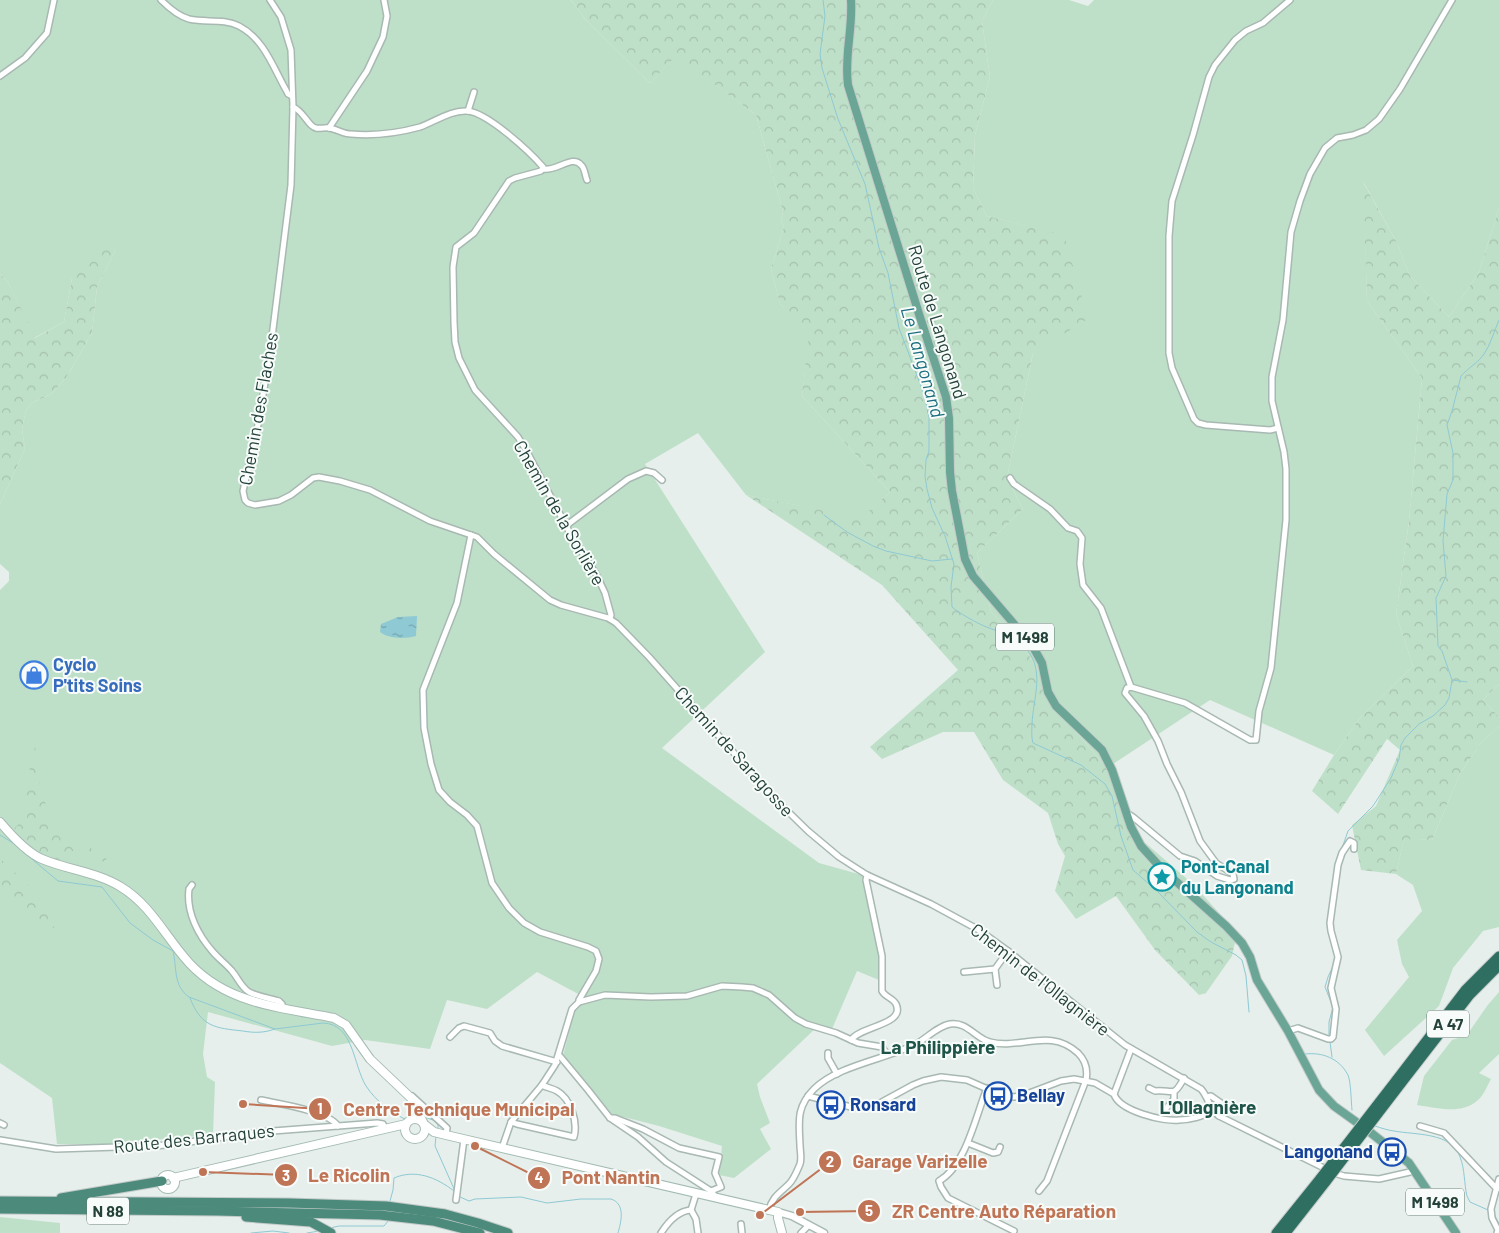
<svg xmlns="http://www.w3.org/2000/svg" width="1499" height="1233" font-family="Barlow,sans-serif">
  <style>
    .green { fill: #bfe0c8 }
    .forest { fill: url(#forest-crowns) }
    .water { fill: url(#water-ripples) }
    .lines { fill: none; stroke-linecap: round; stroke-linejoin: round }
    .stream { stroke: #8ec9d4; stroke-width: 1 }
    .minor-casing { stroke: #a8b8b2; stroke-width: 8 }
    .tertiary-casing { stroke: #a8b8b2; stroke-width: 9 }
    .secondary-casing { stroke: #a4bbb3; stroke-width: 10 }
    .primary-casing { stroke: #c2cac8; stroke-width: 10 }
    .trunk-casing { stroke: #c2cac8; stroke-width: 11 }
    .motorway-casing { stroke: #c2cac8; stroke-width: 11 }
    .minor { stroke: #fff; stroke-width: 5 }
    .tertiary { stroke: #fff; stroke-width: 6 }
    .secondary { stroke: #fff; stroke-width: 8 }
    .primary { stroke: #6aa596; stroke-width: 8 }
    .trunk { stroke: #4c8a7c; stroke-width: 9 }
    .motorway { stroke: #2f6f62; stroke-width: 9 }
    .motorway-bridge-casing { stroke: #c2cac8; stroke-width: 11; stroke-linecap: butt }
    .motorway-bridge { stroke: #2f6f62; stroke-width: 9 }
    .labels { text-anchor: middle; stroke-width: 4; stroke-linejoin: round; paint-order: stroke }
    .shield { fill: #f7fbf9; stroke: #637a73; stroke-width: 1 }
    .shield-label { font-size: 16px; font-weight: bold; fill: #24423a }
    .street-label { font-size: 18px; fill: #24423a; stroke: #f7fbf9 }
    .shop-label { font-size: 18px; font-weight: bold; fill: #366cbe; stroke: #f7fbf9; text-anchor: start }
    .culture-label { font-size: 18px; font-weight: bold; fill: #0d838f; stroke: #f7fbf9; text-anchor: start }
    .transit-label { font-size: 18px; font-weight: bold; fill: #164399; stroke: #f7fbf9; text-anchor: start }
    .water-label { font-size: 19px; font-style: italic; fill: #1c6f80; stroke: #f7fbf9 }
    .neighbourhood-label { font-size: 19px; font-weight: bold; fill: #1f5548; stroke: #f7fbf9 }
    .leader { fill: none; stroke: #c07456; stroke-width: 2 }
    .callout-dot { fill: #c07456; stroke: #f7fbf9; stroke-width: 2 }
    .mark-label { font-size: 15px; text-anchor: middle; font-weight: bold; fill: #fff }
    .callout-label { font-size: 19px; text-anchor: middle; font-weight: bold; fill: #c07456; stroke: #f7fbf9; stroke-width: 4; stroke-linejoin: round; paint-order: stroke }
  </style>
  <defs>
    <pattern id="forest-crowns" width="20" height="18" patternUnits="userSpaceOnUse" patternTransform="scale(1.25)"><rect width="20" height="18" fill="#bfe0c8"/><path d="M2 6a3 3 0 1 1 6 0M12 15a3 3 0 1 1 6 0" fill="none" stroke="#a4c1ad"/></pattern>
    <pattern id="water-ripples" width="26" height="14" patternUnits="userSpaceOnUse" patternTransform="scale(1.25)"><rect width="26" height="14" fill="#8ec9d4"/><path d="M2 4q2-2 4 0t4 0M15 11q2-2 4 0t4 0" fill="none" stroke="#74a5ad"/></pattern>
  </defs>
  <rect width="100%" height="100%" fill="#e6efeb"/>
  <g class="green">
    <path d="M0,0H571L586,20L650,83L676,55L756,115L783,212L781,221L784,227L771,269L780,304L810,332L802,396L890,492L861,519L746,495L698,433L645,464L765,652L662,748L819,863L862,875L881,956L879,980L857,971L832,1029L818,1026L757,1084L760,1097L770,1123L760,1129L771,1149L734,1178L719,1175L722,1146L659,1126L612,1114L563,1056L574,1012L584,997L537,972L487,1009L447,1000L430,1049L365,1040L332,1046L208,1012L203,1054L207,1077L215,1082L213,1135L106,1144H57L52,1098L0,1063V590L9,581V572L0,564V504L25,449L22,429L26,410L32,403L51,394L66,378L92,333L97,287L116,249L72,278L64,322L34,338L8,282L0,274Z"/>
    <path d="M993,0H1069L1088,6L1094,0H1499V208L1479,272L1449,317L1410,276L1396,241L1364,183L1367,301L1422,378L1409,521L1396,614L1413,666L1359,719L1334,755L1210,700L1107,768L1078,734L1025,649L991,612L977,553L1023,509L1007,478L1033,353L1064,236L987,216L973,188L975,135L990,77L982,21Z"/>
    <path d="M1499,684V717L1483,700Z"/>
    <path d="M1499,726V927L1483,931L1453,968L1439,1006L1384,1056L1365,1030L1409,977L1402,964L1397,940L1422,911L1413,885L1396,874L1404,838L1432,840L1460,774L1480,744Z"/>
    <path d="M1499,992V1054L1479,1073L1491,1079C1487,1086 1484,1095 1478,1100C1462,1115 1437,1108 1417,1105L1424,1076L1452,1040L1467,1035L1487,1006Z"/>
    <path d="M0,1217L60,1223V1233H0Z"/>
  </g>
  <g class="forest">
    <path d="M571,0H993L982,21L990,77L975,135L973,188L987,216L1064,235L1088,319L1033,353L1007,478L1023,509L977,553L991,612L1025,649L1078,734L1114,776L1135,834L1193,884L1237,933L1232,956L1206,993L1199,995L1155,950L1116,896L1076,919L1055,891L1065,856L1058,844L1048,813L1003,780L974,732H943L882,759L870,747L958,670L882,585L746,495L861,518L890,492L802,396L809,333L780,304L771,269L784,227L781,221L783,212L756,115L676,56L650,83L586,20Z"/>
    <path d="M1363,182L1396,241L1410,276L1449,317L1479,272L1499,208V684L1483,700L1499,717V726L1480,744L1460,774L1432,840L1404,839L1396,874L1361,870L1352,825L1376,806L1400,750L1387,739L1338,814L1312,791L1334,755L1359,719L1413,666L1396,614L1409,521L1422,378L1367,301Z"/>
    <path d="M111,238L116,249L97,287L92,333L66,378L51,394L32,403L26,410L22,429L25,449L0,504V274L8,282L35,338L64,322L72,278L83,260Z"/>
    <path d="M37,739L43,741L38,761L40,788L50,816L62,833L83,843L107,859L104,862L67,849L59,861C40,854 26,845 12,831L24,818C24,790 30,766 37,739Z"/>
    <path d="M0,858C13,872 59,909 54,928L33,920L0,895Z"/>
  </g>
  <path class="water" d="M417,616L416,636C405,639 389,639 380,632L381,624L398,617Z"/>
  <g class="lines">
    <g class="stream">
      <path d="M823,0L825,16L820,54L822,68L838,119L865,184L879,248L888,273L899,328L924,394L929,417V451L926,460L925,476L927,489L932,508L945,536L954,564L951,587L952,607C957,612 977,623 984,626C999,632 1017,637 1027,650C1045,671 1033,699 1032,724C1032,730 1031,737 1033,743L1081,765L1105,784L1112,796L1121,836L1133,870L1157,891L1197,932L1211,942L1236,955L1242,960L1246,976L1249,1012"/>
      <path d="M824,515L847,532L873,546L886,551L932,561L952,559"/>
      <path d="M1452,680L1467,682"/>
      <path d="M0,835L13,843L58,881L102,887L130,923L153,940L173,951C177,967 173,986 189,997L275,1029L323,1023C354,1024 353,1065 366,1086C376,1101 391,1113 407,1120L418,1117"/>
      <path d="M1341,851L1348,831L1373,806L1391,778L1399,759L1401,745L1405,738L1419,724L1433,716L1445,705L1449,698L1452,680L1442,651L1438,646L1436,598L1446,576L1443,541L1447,494L1453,480V453L1447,425L1452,411L1461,376C1467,369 1479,362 1484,354C1491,344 1494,331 1499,320"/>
      <path d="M1330,936L1333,947"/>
      <path d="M190,998C201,1027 215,1028 243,1031C254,1033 264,1033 275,1029"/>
      <path d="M1329,1036V1022L1333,1007L1325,987L1328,977L1334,964"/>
      <path d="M1330,1042L1332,1057"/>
      <path d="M1305,1054C1322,1052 1339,1058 1348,1075C1351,1082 1351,1101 1352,1110"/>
      <path d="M424,1117L433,1120L438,1125V1129"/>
      <path d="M1375,1126C1381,1128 1387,1130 1394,1131C1415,1135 1452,1132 1460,1157C1465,1169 1464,1184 1467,1196L1470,1202L1488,1210"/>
      <path d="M436,1136L435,1146L455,1191"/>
      <path d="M458,1196L469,1201L475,1199L521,1197L547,1203L581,1199H611C626,1204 621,1222 618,1233"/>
      <path d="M390,1201L393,1190L394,1178C415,1169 436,1177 454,1191"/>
      <path d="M1494,1214L1499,1224"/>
      <path d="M330,1228L339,1226H384L388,1221"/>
      <path d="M251,1233L273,1231L289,1233"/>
      <path d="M307,1233L319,1231"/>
    </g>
    <g class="minor-casing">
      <g id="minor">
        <path d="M161,0C169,8 178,16 189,19C206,23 223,18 239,26C264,39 273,67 286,90L288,94L292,96"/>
        <path d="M270,0L281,17L291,50L293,107L291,185L270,353L257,430L243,491L245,500L248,503L255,505L279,501L291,495L313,478L319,477L340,481L370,490L430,521L477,537L494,554L550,600L561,605L608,618L616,623L649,657L772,796L808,831L839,857L867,875L931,904L979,930L1008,951L1125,1045L1201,1089C1209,1098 1209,1109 1219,1116L1334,1173L1344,1176L1379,1179L1410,1172L1414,1170"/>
        <path d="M0,76L25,58L47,33L54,0"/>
        <path d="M293,107C301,110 305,119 311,125C317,131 322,127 329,128C337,129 343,134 351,134C373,136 398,133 420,127C434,122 451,110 467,111C487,112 530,152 543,167L541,171L515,178L509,181L474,233L456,247L453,267L454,322L455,342L459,358L475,390L518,437L526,450L572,537L596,574L605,593L611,615L610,619"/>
        <path d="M468,111L474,92"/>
        <path d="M329,128L367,71L383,37L387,16L384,0"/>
        <path d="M543,169C556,172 573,154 581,165C585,168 585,176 587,180"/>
        <path d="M1278,428L1270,430L1206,425L1198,423L1194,419L1172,368L1169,353V236L1172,201L1193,135L1209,77L1215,65L1235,40L1246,31L1263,23L1290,0"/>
        <path d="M1010,478L1014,484L1050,509L1068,528L1077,531L1082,538L1080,564L1083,585L1101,608L1131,687"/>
        <path d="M567,525L628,479L646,471L654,473L662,480"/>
        <path d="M471,535L457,603L423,690L424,728L431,764L439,790L450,802L467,815L477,826L492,883L509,908L524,923L540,932L588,947L596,951L599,959L596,971L579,1000V1002"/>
        <path d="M1131,687L1185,703L1250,740H1256L1259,711L1271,668L1286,520V469L1284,452L1272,401V377L1283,320L1291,232L1300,201L1310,174L1325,148L1337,138L1353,135L1366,130L1379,119L1400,89L1452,0"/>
        <path d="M1127,817L1130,815L1133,817L1180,856L1195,861L1217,876L1230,880L1234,879L1233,874L1216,863L1200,841L1181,792L1167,764L1158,741L1144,716L1125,693L1127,688L1131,687"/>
        <path d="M192,885L189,889C186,912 198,935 213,952C219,959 226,964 232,971C238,978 241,987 249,992C259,997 269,998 279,1001L282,1004V1008"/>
        <path d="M964,972L995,969"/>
        <path d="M997,985L995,969L1008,951"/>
        <path d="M1288,1031L1298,1028L1328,1039H1331L1333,1037L1336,1009L1331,988L1338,957L1331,931L1330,923L1338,865L1342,853L1350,841L1354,843V849"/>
        <path d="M450,1037L459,1028L464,1026L490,1033L495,1041L502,1046L557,1062"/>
        <path d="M851,1040C860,1026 906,1025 896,1004C893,998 885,997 882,991V956L866,880L867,875"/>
        <path d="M1131,1049L1114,1094C1119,1111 1164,1122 1179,1120C1190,1120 1204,1116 1213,1111"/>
        <path d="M828,1053V1058L837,1074"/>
        <path d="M559,1055L588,1090L610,1118L638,1137L666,1162L711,1191L714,1195V1197"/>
        <path d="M987,1088C976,1115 966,1166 939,1181L941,1187L948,1198L1014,1231"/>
        <path d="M1149,1088L1155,1091C1173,1089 1173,1099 1184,1078"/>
        <path d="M412,1096L447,1128L446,1135"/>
        <path d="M808,1096L851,1107L867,1108L880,1103L913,1085L923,1081L941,1077L967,1080L1001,1095L1014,1097L1024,1095L1061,1081L1074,1079L1095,1083L1114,1094"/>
        <path d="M1207,1097L1211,1096L1221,1103L1222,1110L1219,1116"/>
        <path d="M261,1100C280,1104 328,1111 338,1126"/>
        <path d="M1164,1111L1174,1099V1092"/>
        <path d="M610,1118H615L643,1129L679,1148L719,1157L715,1173L721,1187L711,1191"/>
        <path d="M511,1122L517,1124L574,1137C578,1122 571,1099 557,1091C552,1088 547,1088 542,1085"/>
        <path d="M0,1123L4,1125"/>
        <path d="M1420,1126L1444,1133L1497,1189"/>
        <path d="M0,1140L56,1149L149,1146L168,1145L260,1132L377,1123L383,1124L385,1129"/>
        <path d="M968,1143L993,1153L998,1152L1000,1147"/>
        <path d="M502,1148L511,1122L542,1085L555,1065L572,1009L579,1002L605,995L651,997L687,996L722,986L742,987L753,988L769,995L795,1018L806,1024L836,1033L858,1043L882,1047L887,1054"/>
        <path d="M456,1200L464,1139"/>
        <path d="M691,1210L696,1219L698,1233"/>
        <path d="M691,1210L696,1194"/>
        <path d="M769,1210C772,1197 780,1193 789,1184C794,1179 797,1171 800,1164C802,1158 800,1151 800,1145C799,1122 796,1107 814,1089C838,1065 888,1059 918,1043C928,1037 938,1026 950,1024C967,1021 976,1039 990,1042C1020,1050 1050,1027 1078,1053C1086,1061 1088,1070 1086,1080L1047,1181L1039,1191"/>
        <path d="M741,1224L742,1233"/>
        <path d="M661,1233C668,1222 678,1211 691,1210"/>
        <path d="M801,1233L809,1225"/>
        <path d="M1497,1233L1498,1230L1492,1218L1491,1209L1499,1179"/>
      </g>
    </g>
    <g class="tertiary-casing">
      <path id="tertiary" d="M778,1212L792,1216L824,1233"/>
    </g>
    <g class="secondary-casing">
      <g id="secondary">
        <path d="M0,822C11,835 26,852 42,859C68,870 97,872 121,887C149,904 163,932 184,957C222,1004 279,1007 334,1018L346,1025L370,1059L411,1098L423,1122"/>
        <circle cx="415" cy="1129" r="10"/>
        <path d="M425,1125L434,1132L446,1135L778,1212V1218L782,1233"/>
        <circle cx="168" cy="1182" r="7"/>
        <path d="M173,1178L406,1124"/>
      </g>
    </g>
    <g class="primary-casing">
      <path id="primary" d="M851,0C853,29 844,56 848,85L919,314L946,397L949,418L950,472L952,491L965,559L973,576L1032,645L1042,663L1048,692L1056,706L1102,750L1112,770L1131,827L1141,846L1161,868L1226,926L1242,943L1250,957L1257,980L1288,1031L1319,1090L1334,1106L1366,1129L1409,1163L1456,1233"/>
    </g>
    <g class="trunk-casing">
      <g id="trunk">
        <path d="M61,1198L162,1181"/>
        <path d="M0,1201L289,1203L386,1206L445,1214L478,1223L508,1233"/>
        <path d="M0,1209L217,1211L380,1215L433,1221L480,1233"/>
        <path d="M246,1217L311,1222L331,1233"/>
      </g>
    </g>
    <g class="motorway-casing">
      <g id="motorway">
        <path d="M1396,1080L1465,990L1499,956"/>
        <path d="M1401,1084L1470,995L1499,966"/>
        <path d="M1276,1233L1321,1177"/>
        <path d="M1286,1233L1326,1182"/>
      </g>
    </g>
    <use href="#minor" class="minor"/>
    <use href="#tertiary" class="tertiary"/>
    <use href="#secondary" class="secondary"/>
    <use href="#primary" class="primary"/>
    <use href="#trunk" class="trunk"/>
    <use href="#motorway" class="motorway"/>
    <g class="motorway-bridge-casing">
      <g id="motorway-bridge">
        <path d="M1321,1177L1396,1080"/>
        <path d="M1326,1182L1401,1084"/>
      </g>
    </g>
    <use href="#motorway-bridge" class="motorway-bridge"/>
  </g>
  <defs>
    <g id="shop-ring" transform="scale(1.4375)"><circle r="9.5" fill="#f7fbf9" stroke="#3f7fe0" stroke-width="1.5"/><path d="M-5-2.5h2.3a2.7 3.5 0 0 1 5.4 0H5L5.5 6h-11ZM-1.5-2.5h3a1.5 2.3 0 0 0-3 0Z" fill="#3f7fe0"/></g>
    <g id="sight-ring" transform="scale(1.4375)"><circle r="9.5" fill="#f7fbf9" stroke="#0f9aa8" stroke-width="1.5"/><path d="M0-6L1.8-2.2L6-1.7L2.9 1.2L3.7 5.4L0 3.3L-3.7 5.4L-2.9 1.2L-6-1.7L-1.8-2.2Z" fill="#0f9aa8"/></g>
    <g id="bus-ring" transform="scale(1.4375)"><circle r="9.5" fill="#f7fbf9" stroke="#1a4fb4" stroke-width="1.5"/><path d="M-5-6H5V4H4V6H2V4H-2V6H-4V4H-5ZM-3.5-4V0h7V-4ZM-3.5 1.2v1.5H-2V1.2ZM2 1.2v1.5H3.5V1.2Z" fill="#1a4fb4"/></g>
  </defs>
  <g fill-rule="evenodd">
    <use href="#shop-ring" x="34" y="675"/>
    <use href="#sight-ring" x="1162" y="877"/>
    <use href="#bus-ring" x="998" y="1096"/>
    <use href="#bus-ring" x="831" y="1105"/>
    <use href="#bus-ring" x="1392" y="1152"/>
  </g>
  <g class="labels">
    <g class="shield">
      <rect x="996" y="623.5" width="58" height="27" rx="4"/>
      <rect x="1427" y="1010.5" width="42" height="27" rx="4"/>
      <rect x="1406" y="1188.5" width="58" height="27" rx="4"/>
      <rect x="87" y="1197.5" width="42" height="27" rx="4"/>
    </g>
    <g class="shield-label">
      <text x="1025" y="643">M 1498</text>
      <text x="1448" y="1030">A 47</text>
      <text x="1435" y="1208">M 1498</text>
      <text x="108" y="1217">N 88</text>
    </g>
    <g class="street-label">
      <text transform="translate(937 322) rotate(73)" y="6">Route de Langonand</text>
      <text transform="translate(259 409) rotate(-80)" y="6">Chemin des Flaches</text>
      <text transform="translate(559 513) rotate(60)" y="6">Chemin de la Sorlière</text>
      <text transform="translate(734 752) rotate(48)" y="6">Chemin de Saragosse</text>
      <text transform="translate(1040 980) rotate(38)" y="6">Chemin de l'Ollagnière</text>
      <text transform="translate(194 1139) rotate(-6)" y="6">Route des Barraques</text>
    </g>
    <g class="shop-label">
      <text x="53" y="671">Cyclo<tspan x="53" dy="21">P'tits Soins</tspan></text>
    </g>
    <g class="culture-label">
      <text x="1181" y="873">Pont-Canal<tspan x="1181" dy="21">du Langonand</tspan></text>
    </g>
    <g class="transit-label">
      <text x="1017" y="1102">Bellay</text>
      <text x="850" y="1111">Ronsard</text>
      <text x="1373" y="1158" text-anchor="end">Langonand</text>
    </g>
    <g class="water-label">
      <text transform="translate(923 362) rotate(74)" y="7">Le Langonand</text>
    </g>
    <g class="neighbourhood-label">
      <text x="938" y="1054">La Philippière</text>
      <text x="1208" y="1114">L'Ollagnière</text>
    </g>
  </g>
  <path class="leader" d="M243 1104L320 1109M760 1215L830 1162M203 1172L286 1175M475 1146L539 1178M800 1212L869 1211"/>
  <g class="callout-dot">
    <circle cx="243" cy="1104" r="5"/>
    <circle cx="760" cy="1215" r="5"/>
    <circle cx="203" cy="1172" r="5"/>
    <circle cx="475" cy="1146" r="5"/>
    <circle cx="800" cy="1212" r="5"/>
    <circle cx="320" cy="1109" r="12"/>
    <circle cx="830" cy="1162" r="12"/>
    <circle cx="286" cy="1175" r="12"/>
    <circle cx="539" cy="1178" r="12"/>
    <circle cx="869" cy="1211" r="12"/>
  </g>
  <g class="mark-label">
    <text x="320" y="1114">1</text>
    <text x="830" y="1167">2</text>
    <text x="286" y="1181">3</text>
    <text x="539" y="1183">4</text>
    <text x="869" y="1216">5</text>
  </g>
  <g class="callout-label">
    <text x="459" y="1116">Centre Technique Municipal</text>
    <text x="920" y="1168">Garage Varizelle</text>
    <text x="349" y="1182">Le Ricolin</text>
    <text x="611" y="1184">Pont Nantin</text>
    <text x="1004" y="1218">ZR Centre Auto Réparation</text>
  </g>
</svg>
